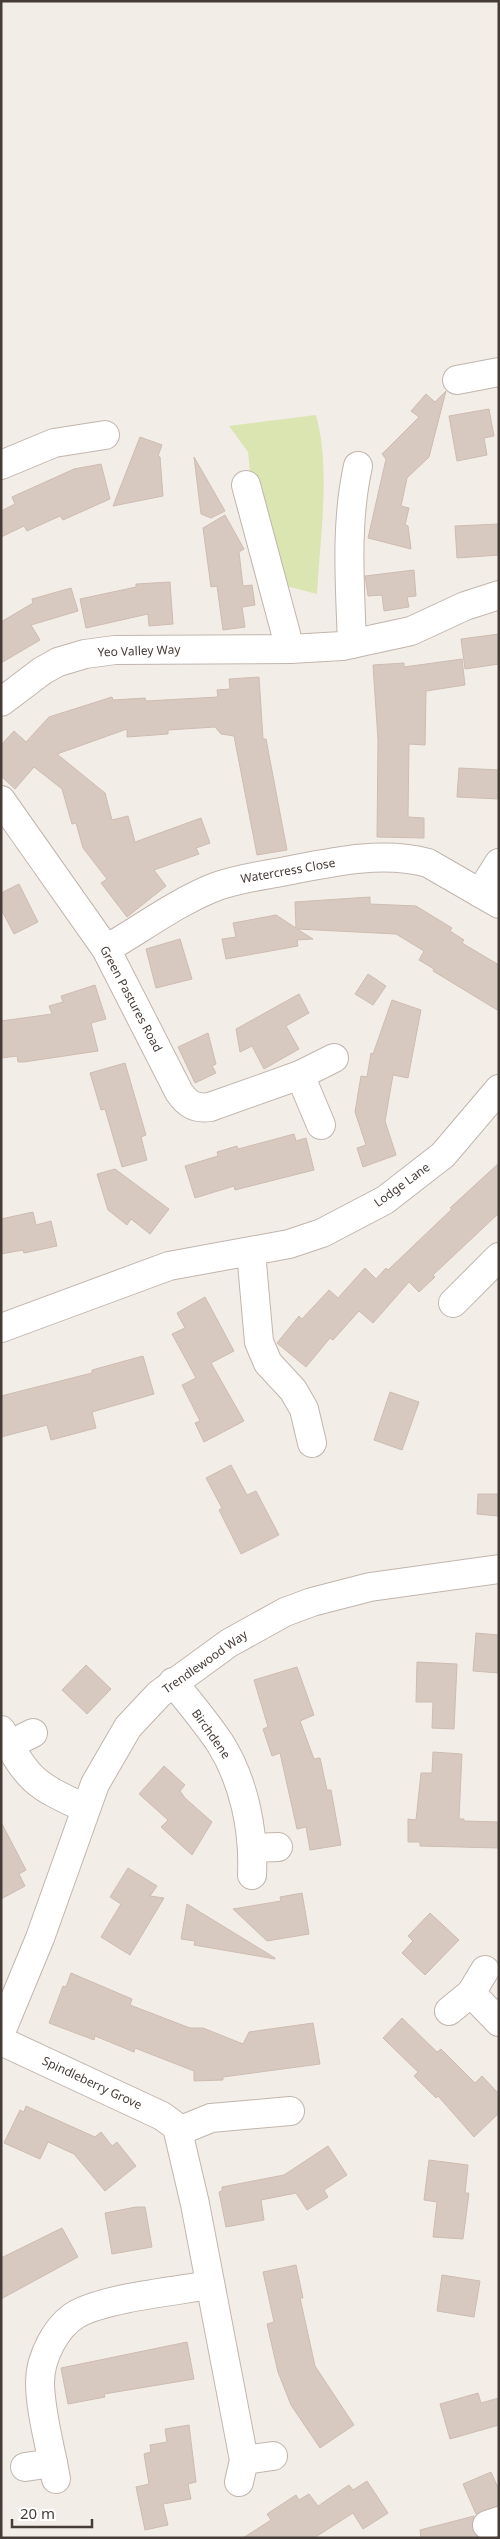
<svg xmlns="http://www.w3.org/2000/svg" width="500" height="2539" font-family="'Noto Sans',sans-serif">
  <style>
    .green { fill: #dae5b2 }
    .building { fill: #d7c9c0; stroke: #cfbcb1 }
    .lines { fill: none; stroke-linecap: round; stroke-linejoin: round }
    .minor-casing { stroke: #c1b5ad; stroke-width: 30 }
    .minor { stroke: #fff; stroke-width: 28 }
    .labels { text-anchor: middle; stroke-width: 4; stroke-linejoin: round; paint-order: stroke }
    .street-label { font-size: 12px; fill: #463c37; stroke: #fff }
  </style>
  <rect width="100%" height="100%" fill="#f3ede8"/>
  <path class="green" d="M316,415C331,470 320,537 317,594L282,585L251,481L248,452L229,426Z"/>
  <g class="building">
    <path d="M446,391L429,457L407,478L401,506L409,508L405,525L408,526L411,549L368,538L386,459L382,454L419,417L411,411L426,394L435,402Z"/>
    <path d="M489,409L494,436L484,438L487,455L457,461L449,416Z"/>
    <path d="M140,437L162,445L158,456L160,457L163,496L113,506Z"/>
    <path d="M194,457L225,511L211,518L201,514Z"/>
    <path d="M101,464L110,499L63,520L60,516L27,531L24,526L1,537V511L15,504L12,497L74,469Z"/>
    <path d="M225,515L244,549L239,552L243,586L252,585L255,605L242,607L245,627L223,630L217,586L211,587L203,528Z"/>
    <path d="M499,524V555L457,558L455,526Z"/>
    <path d="M414,570L416,596L407,597L409,607L384,611L382,595L368,596L365,576Z"/>
    <path d="M170,582L173,624L149,626L148,614L86,628L80,599L136,587V584Z"/>
    <path d="M71,588L78,611L31,625L40,640L1,663V622L33,603L32,599Z"/>
    <path d="M499,634V664L465,669L461,639Z"/>
    <path d="M462,659L465,685L426,691L425,745L409,744L408,817L424,818V838L377,837L378,740L373,665L404,663V667Z"/>
    <path d="M259,677L263,739H266L287,850L257,855L234,736L221,734L215,727L168,730V734L127,737V729L57,754L105,793L112,820L128,816L135,842L201,818L210,843L196,848L199,854L154,870L166,886L127,917L101,883L107,879L83,848L76,823L72,824L62,789L34,767L15,789L1,776V745L14,731L26,742L49,717L112,697L113,700L145,698L146,701L218,697L217,690L230,689L229,679Z"/>
    <path d="M459,768L499,770V799L457,797Z"/>
    <path d="M19,884L38,922L14,934L1,909V893Z"/>
    <path d="M370,897V904L416,906L452,928L450,931L464,940L462,943L499,965V1011L433,971L434,969L419,960L424,951L396,934L297,929L313,939L297,940L298,946L226,959L222,939L236,937L233,923L276,915L296,928L295,902Z"/>
    <path d="M180,939L192,979L156,988L146,949Z"/>
    <path d="M368,974L386,986L373,1005L355,994Z"/>
    <path d="M95,985L106,1019L91,1023L98,1051L24,1062H18L17,1056L1,1058V1021L52,1014L49,1006L63,1002L61,996Z"/>
    <path d="M299,994L309,1013L286,1026L299,1049L264,1069L252,1046L240,1052L236,1029Z"/>
    <path d="M392,1000L421,1010L408,1078L393,1075L385,1121L396,1155L363,1167L357,1148L366,1145L355,1112L361,1076L367,1077L371,1053L373,1054Z"/>
    <path d="M208,1033L216,1064L212,1066L216,1073L195,1083L178,1047Z"/>
    <path d="M125,1063L146,1135L141,1137L147,1160L122,1167L105,1109L101,1110L90,1073Z"/>
    <path d="M294,1134L296,1141L306,1138L314,1170L235,1190L234,1186L195,1198L185,1166L218,1156L217,1152L237,1146L238,1149Z"/>
    <path d="M499,1163V1213L433,1275L435,1277L419,1292L409,1282L373,1323L359,1311L333,1340L330,1338L306,1367L277,1343L299,1316L302,1319L329,1290L338,1298L365,1268L376,1279L386,1268L388,1270L452,1209L450,1208Z"/>
    <path d="M115,1169L169,1209L150,1234L131,1219L127,1225L108,1210L97,1174Z"/>
    <path d="M33,1212L36,1225L51,1221L57,1246L24,1253L23,1250L1,1254V1219Z"/>
    <path d="M205,1297L234,1351L211,1363L244,1421L204,1442L195,1423L200,1421L182,1385L196,1378L172,1334L185,1328L177,1313Z"/>
    <path d="M143,1356L154,1394L92,1412L96,1428L51,1440L47,1425L1,1437V1396L92,1373V1370Z"/>
    <path d="M390,1392L419,1402L402,1450L374,1440Z"/>
    <path d="M231,1465L247,1495L256,1491L279,1535L241,1554L219,1510L222,1508L206,1478Z"/>
    <path d="M478,1494H499V1516L477,1514Z"/>
    <path d="M476,1633L499,1635V1673L473,1671Z"/>
    <path d="M417,1662L457,1664L454,1729L432,1728L433,1702H416Z"/>
    <path d="M86,1665L111,1689L87,1714L62,1690Z"/>
    <path d="M297,1667L314,1715L300,1721L314,1759L320,1758L327,1790H331L341,1845L310,1850L306,1827L297,1829L280,1753L272,1756L263,1729L268,1727L254,1680Z"/>
    <path d="M433,1752L462,1754L459,1819H464V1821L499,1822V1848L420,1846V1842H408V1819L416,1820L421,1773H432Z"/>
    <path d="M164,1766L185,1785L180,1791L185,1798L212,1822L192,1855L161,1827L168,1820L139,1794Z"/>
    <path d="M1,1822L26,1870L19,1874L25,1886L1,1899Z"/>
    <path d="M128,1868L157,1886L150,1896L164,1898L130,1955L101,1937L121,1904L110,1897Z"/>
    <path d="M302,1893L309,1934L267,1941L233,1909L281,1901L280,1897Z"/>
    <path d="M187,1904L275,1958V1959L194,1945L195,1941L181,1939Z"/>
    <path d="M430,1913L459,1940L425,1975L402,1953L413,1941L408,1936Z"/>
    <path d="M71,1973L132,1999L130,2005L190,2028H203L243,2044L249,2032L313,2023L320,2064L223,2077V2080L194,2081V2071L135,2048L134,2052L95,2036L94,2040L49,2023L63,1986L66,1987Z"/>
    <path d="M402,2018L437,2052L441,2049L475,2083L482,2076L499,2094V2113L474,2137L438,2096L436,2098L414,2076L418,2072L383,2038Z"/>
    <path d="M26,2106L95,2137L101,2132L112,2146L117,2142L136,2166L105,2191L74,2154L48,2142L40,2159L4,2143L20,2110L24,2112Z"/>
    <path d="M328,2146L347,2175L324,2190L328,2197L307,2210L296,2193L261,2200L264,2220L226,2227L219,2192L222,2191V2187L284,2175Z"/>
    <path d="M429,2160L468,2165L465,2193H469L463,2239L433,2237L437,2202L424,2200Z"/>
    <path d="M136,2207H145L152,2247L112,2254L105,2213Z"/>
    <path d="M62,2228L78,2257L1,2299V2258Z"/>
    <path d="M296,2265L303,2298H300L315,2366L354,2425L320,2448L291,2405L278,2372L267,2324L274,2322L263,2272Z"/>
    <path d="M442,2275L480,2281L474,2317L437,2311Z"/>
    <path d="M187,2342L194,2379L104,2394L105,2397L68,2404L61,2368Z"/>
    <path d="M478,2393L481,2403L499,2398V2425L450,2439L440,2404Z"/>
    <path d="M189,2425L196,2482L188,2484L191,2499L163,2504L168,2525L145,2530L136,2487L149,2484L144,2454L151,2452L150,2445L167,2442L165,2429Z"/>
    <path d="M491,2472L499,2490V2506L476,2514L463,2484Z"/>
    <path d="M367,2481L388,2513L363,2529L353,2513L314,2538H243L271,2520L267,2514L296,2495L299,2500L309,2494L318,2506L349,2485L353,2490Z"/>
    <path d="M474,2516L472,2529L479,2538H421L420,2530Z"/>
  </g>
  <g class="lines">
    <g class="minor-casing">
      <g id="minor">
        <path d="M457,380L499,372"/>
        <path d="M1,465L54,443L105,435"/>
        <path d="M246,485L290,649"/>
        <path d="M352,644C350,585 345,524 358,466"/>
        <path d="M1,702L42,671L58,662L85,654L115,650L290,649L342,646L411,631L465,606L499,595"/>
        <path d="M1,800L106,949L179,1092C187,1104 195,1109 210,1107L300,1075L334,1058"/>
        <path d="M480,893L499,863"/>
        <path d="M106,949C141,929 177,902 215,887C236,879 259,876 281,872C328,863 380,850 428,863L499,904"/>
        <path d="M300,1075L321,1125"/>
        <path d="M251,1252L259,1342L268,1363L293,1390L304,1409L312,1443"/>
        <path d="M453,1303L499,1257"/>
        <path d="M1,1328L169,1266L289,1244L322,1233L385,1200L443,1155L499,1089"/>
        <path d="M173,1682C189,1702 206,1722 220,1743C244,1781 254,1830 252,1875"/>
        <path d="M1,1730C28,1780 34,1785 85,1808"/>
        <path d="M9,1745L33,1733"/>
        <path d="M252,1848L278,1847"/>
        <path d="M471,1993L499,2022"/>
        <path d="M449,2011L471,1993L485,1970"/>
        <path d="M1,2032L40,1938L95,1784L128,1727L159,1694L229,1643L285,1612L312,1602L370,1587L499,1569"/>
        <path d="M1,2041L162,2116L177,2127L195,2204L244,2460L239,2482"/>
        <path d="M179,2131L211,2118L290,2111"/>
        <path d="M244,2460L273,2456"/>
        <path d="M25,2467L53,2463"/>
        <path d="M56,2479C51,2449 40,2412 40,2382C40,2358 56,2326 77,2314C106,2298 175,2291 210,2285"/>
        <path d="M487,2525L499,2521"/>
      </g>
    </g>
    <use href="#minor" class="minor"/>
  </g>
  <g class="labels">
    <g class="street-label">
      <text transform="translate(139 651) rotate(-2)" y="4">Yeo Valley Way</text>
      <text transform="translate(288 871) rotate(-10)" y="4">Watercress Close</text>
      <text transform="translate(131 999) rotate(62)" y="4">Green Pastures Road</text>
      <text transform="translate(402 1185) rotate(-36)" y="4">Lodge Lane</text>
      <text transform="translate(205 1662) rotate(-35)" y="4">Trendlewood Way</text>
      <text transform="translate(211 1734) rotate(55)" y="4">Birchdene</text>
      <text transform="translate(92 2083) rotate(25)" y="4">Spindleberry Grove</text>
    </g>
  </g>
  <rect width="500" height="2539" fill="none" stroke="#463c37" stroke-width="5"/>
  <path d="M12 2519v8h80v-8" fill="none" stroke="#463c37" stroke-width="2.5"/>
  <text x="20" y="2519" font-size="15" fill="#463c37" stroke="#ffffff" stroke-width="4" paint-order="stroke">20 m</text>
</svg>
